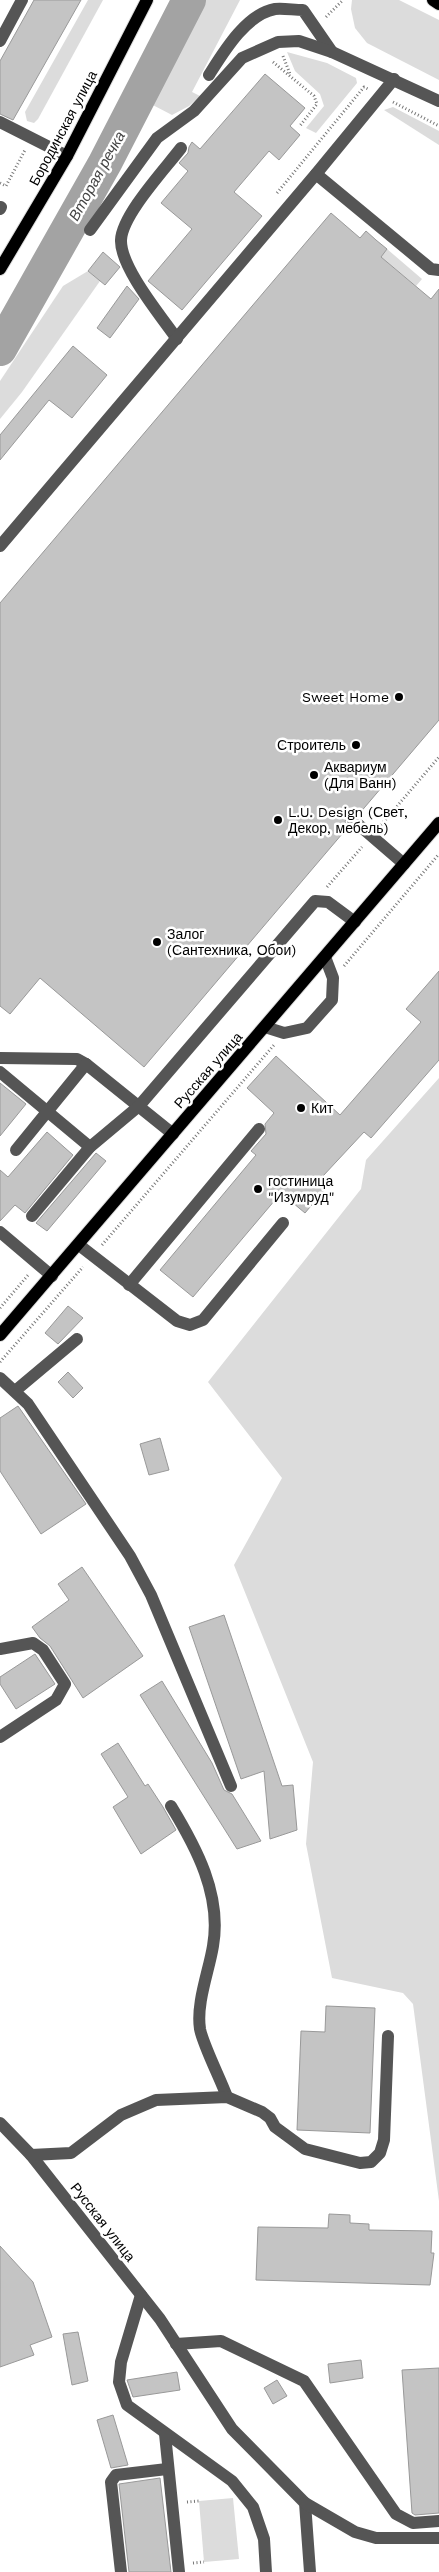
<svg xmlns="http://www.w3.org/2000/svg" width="439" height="2572" font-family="'Work Sans',sans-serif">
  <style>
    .green { fill: #dcdcdc }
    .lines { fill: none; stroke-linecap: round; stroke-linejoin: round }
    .river { stroke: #a3a3a3; stroke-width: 34 }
    .building { fill: #c4c4c4; stroke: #999 }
    .major-casing { stroke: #dbdbdb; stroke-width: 14 }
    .path { stroke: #777; stroke-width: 3; stroke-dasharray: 1 2.5; stroke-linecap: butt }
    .minor { stroke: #555; stroke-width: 12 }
    .major { stroke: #000; stroke-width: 12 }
    .poi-dot { fill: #000; stroke: #fff; stroke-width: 2 }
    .labels { text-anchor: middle; stroke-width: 5; stroke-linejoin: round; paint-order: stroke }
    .street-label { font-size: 14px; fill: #000; stroke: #fff }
    .poi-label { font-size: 14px; fill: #000; stroke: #fff; text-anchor: start }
    .water-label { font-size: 15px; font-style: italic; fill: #444; stroke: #fff }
  </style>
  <rect width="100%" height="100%" fill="#fff"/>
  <g class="green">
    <path d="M88,0H103L38,119L34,123L27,121L25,112Z"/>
    <path d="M175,0H240L192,92L200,96L189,106L172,115L147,102L134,82Z"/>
    <path d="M352,0H399L439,20V80L367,43L355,28L351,9Z"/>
    <path d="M287,52L327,63L356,78L357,83L316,133L306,128L324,106L320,94L295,71Z"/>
    <path d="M393,107L439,131V145L384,110Z"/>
    <path d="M387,249L422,279L416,286L381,257Z"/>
    <path d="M88,271L100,281L22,392L0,419V381L63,286Z"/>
    <path d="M439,1078V2201L413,2004L403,1993L332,1978L306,1844L313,1762L234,1565L282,1478L208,1382L361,1189L366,1160Z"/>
    <path d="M233,2498L239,2559L204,2562L199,2501Z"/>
  </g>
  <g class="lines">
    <path class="river" d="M0,349L105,163L189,0"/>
  </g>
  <g class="building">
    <path d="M34,0H81L13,120L0,114V61Z"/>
    <path d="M265,74L305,108L290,126L300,135L279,160L269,151L234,192L262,216L182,310L148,281L192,229L161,203L188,171L179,163L188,153L189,147L192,142L200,149Z"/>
    <path d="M331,213L360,238L366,231L376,240L387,249L381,257L431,299L439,289V720L359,814L351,812L347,815L345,822L348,827L144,1067L40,978L10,1014L0,1006V603Z"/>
    <path d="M103,252L120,267L105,285L88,271Z"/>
    <path d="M127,286L139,299L110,338L97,328Z"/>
    <path d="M73,346L107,375L72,418L49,400L0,460V435Z"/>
    <path d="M439,971V1060L371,1138L364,1132L323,1176L331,1182L305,1213L281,1193L193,1297L160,1270L256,1155L251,1151L266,1134L265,1124L274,1113L247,1088L276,1056L340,1115L421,1022L406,1009Z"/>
    <path d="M0,1083L26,1104L0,1136Z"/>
    <path d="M47,1132L73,1155L25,1213L15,1205L0,1221V1170L8,1177Z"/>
    <path d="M96,1153L106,1161L47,1231L36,1223Z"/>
    <path d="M68,1306L83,1318L58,1344L45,1333Z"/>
    <path d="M68,1372L83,1388L73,1398L58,1382Z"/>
    <path d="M18,1406L86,1504L41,1534L0,1471V1418Z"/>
    <path d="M160,1438L169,1470L149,1475L140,1444Z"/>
    <path d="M82,1567L143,1656L83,1698L50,1646L40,1638L32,1627L69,1600L58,1584Z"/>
    <path d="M224,1615L282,1786L293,1785L297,1830L270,1839L264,1771L241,1779L189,1627Z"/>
    <path d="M35,1654L55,1684L16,1709L0,1684V1677Z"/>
    <path d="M162,1681L212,1763L224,1790L232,1794L261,1841L237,1849L140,1695Z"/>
    <path d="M118,1743L145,1786L148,1784L163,1807L176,1830L141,1854L113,1807L128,1797L101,1754Z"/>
    <path d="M326,2006L375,2008L370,2133L297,2130L301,2031L325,2032Z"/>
    <path d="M329,2214L350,2215V2223L369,2224V2230L432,2231L431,2253H434L430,2285L256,2280L258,2227L328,2228Z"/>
    <path d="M0,2246L33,2282L52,2337L30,2345L34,2355L0,2367Z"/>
    <path d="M78,2332L88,2381L72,2385L63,2334Z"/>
    <path d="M361,2360L363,2378L330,2383L328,2364Z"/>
    <path d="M439,2368V2513L415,2515L412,2513L402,2370Z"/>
    <path d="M177,2372L180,2390L133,2397L127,2380Z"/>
    <path d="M277,2380L287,2396L273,2404L264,2388Z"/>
    <path d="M113,2415L128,2465L111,2468L97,2420Z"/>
    <path d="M160,2478L171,2572H129L119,2484Z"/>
  </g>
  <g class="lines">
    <g class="major-casing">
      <g id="major">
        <path d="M433,0L439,4"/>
        <path d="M0,269L67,156L147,0"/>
        <path d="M0,1335L439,823"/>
      </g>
    </g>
    <g class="path">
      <path d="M326,17L343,0"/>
      <path d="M283,56L290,74"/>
      <path d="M273,62L314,96L317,104L299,127"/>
      <path d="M393,102L439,126"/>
      <path d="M0,183L6,186L25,150"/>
      <path d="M277,193L364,87L368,89"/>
      <path d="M381,825L439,757"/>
      <path d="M327,887L362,847"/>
      <path d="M344,966L439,854"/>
      <path d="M102,1245L274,1045"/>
      <path d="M0,1308L29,1274"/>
      <path d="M0,1362L83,1267"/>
      <path d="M187,2502L199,2501"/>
      <path d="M193,2563L204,2562"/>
    </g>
    <g class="minor">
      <path d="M0,41L22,0"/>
      <path d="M209,75C223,53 246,14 275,9C283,8 294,10 303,10L332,52"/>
      <path d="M0,122L67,156"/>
      <path d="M316,174L431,269L439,270"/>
      <path d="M0,209L1,207"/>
      <path d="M90,230L157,138L194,111L242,58L278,42L299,41L332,52L439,101"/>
      <path d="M177,339C161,316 120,267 121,240C122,215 165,169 181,148"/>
      <path d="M0,546L316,174L394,79"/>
      <path d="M353,820L404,864"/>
      <path d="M265,1027L284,1033L307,1028L332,1000L333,978L325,957"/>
      <path d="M0,1058L77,1059L86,1064L173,1134"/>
      <path d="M0,1072L90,1147"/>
      <path d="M16,1150L86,1064"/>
      <path d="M32,1216L90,1147L139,1106L315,901L328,902L355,922"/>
      <path d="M0,1232L52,1276"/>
      <path d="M79,1245L177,1321L190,1325L203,1320L283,1223"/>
      <path d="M129,1285L259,1129"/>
      <path d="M0,1378L28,1404L130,1556L151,1595L231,1786"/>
      <path d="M15,1391L77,1339"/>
      <path d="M0,1649L33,1643L43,1650L65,1684L56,1700L0,1737"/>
      <path d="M171,1806C196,1847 222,1895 213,1946C209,1971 196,2003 200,2029C203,2045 221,2080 227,2097"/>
      <path d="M0,2123L31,2155L160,2319L232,2429L305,2503L310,2572"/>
      <path d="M31,2155L71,2153L121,2115L156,2100L227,2097L262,2112L270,2118L275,2127L305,2149L360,2163L371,2162L380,2153L384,2140L388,2036"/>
      <path d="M141,2295L121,2362L119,2382L127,2405L232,2481L253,2507L264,2539L266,2572"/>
      <path d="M176,2344L221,2341L304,2381L396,2514L413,2523L439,2521"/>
      <path d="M165,2434L179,2572"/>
      <path d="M305,2503L355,2532L376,2538H439"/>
      <path d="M121,2572L111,2482L116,2475L167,2469"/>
    </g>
    <use href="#major" class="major"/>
  </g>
  <g class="poi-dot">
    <circle cx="399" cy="697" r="5"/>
    <circle cx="356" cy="745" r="5"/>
    <circle cx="314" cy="775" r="5"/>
    <circle cx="278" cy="820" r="5"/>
    <circle cx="157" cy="942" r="5"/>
    <circle cx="301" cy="1108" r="5"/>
    <circle cx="258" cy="1189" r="5"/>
  </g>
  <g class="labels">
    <g class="street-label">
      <text transform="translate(63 128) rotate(-62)" y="5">Бородинская улица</text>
      <text transform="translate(208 1070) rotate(-49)" y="5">Русская улица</text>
      <text transform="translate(103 2222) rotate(52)" y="5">Русская улица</text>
    </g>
    <g class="poi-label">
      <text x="389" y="702" text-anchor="end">Sweet Home</text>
      <text x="346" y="750" text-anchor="end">Строитель</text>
      <text x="324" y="772">Аквариум<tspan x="324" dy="16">(Для Ванн)</tspan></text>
      <text x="288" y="817">L.U. Design (Свет,<tspan x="288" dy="16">Декор, мебель)</tspan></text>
      <text x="167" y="939">Залог<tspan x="167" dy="16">(Сантехника, Обои)</tspan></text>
      <text x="311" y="1113">Кит</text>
      <text x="268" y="1186">гостиница<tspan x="268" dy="16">"Изумруд"</tspan></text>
    </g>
    <g class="water-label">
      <text transform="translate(97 176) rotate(-61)" y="5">Вторая речка</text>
    </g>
  </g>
</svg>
